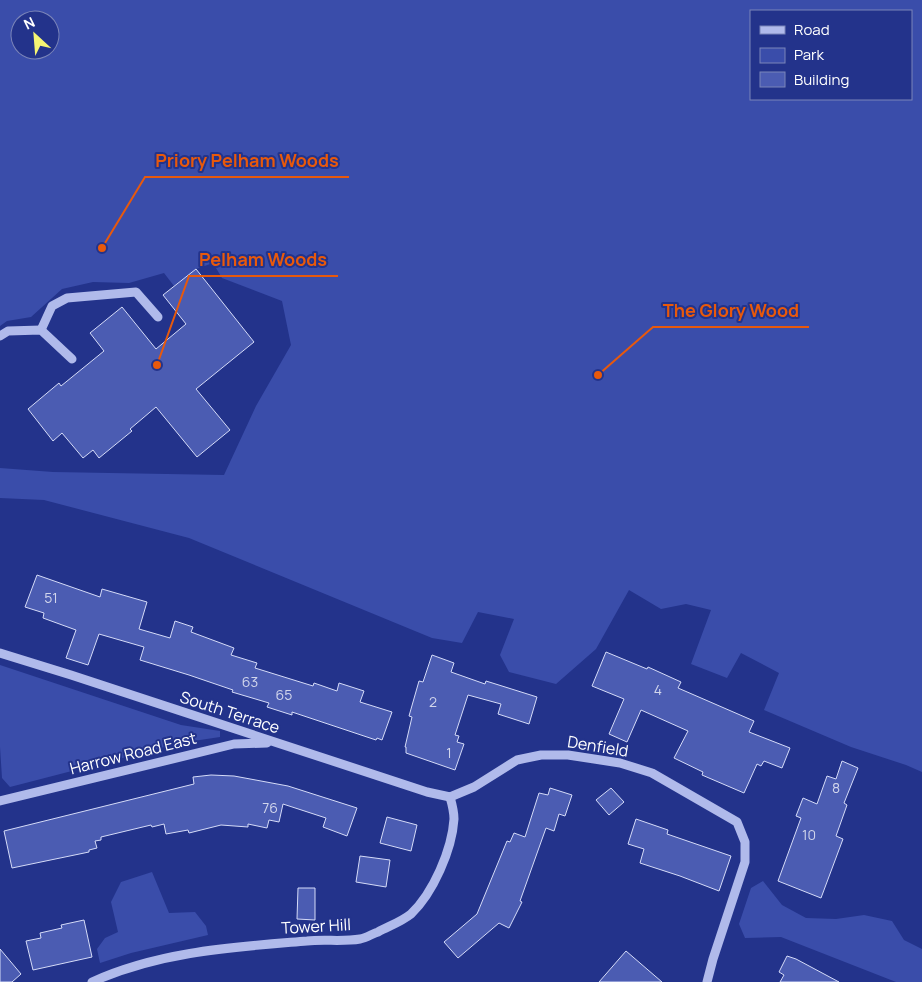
<svg xmlns="http://www.w3.org/2000/svg" width="922" height="982" font-family="Manrope,sans-serif">
  <style>
    .green { fill: #3a4daa; fill-rule: evenodd }
    .building { fill: #4b5cb2; stroke: #d5dbf8 }
    .lines { fill: none; stroke-linecap: round; stroke-linejoin: round }
    .minor { stroke: #b0baeb; stroke-width: 9 }
    .labels { text-anchor: middle; stroke-width: 4; stroke-linejoin: round; paint-order: stroke }
    .number-label { font-size: 14px; fill: #d2d6ec }
    .street-label { font-size: 16px; fill: #fff; stroke: #23338b }
    .leader { fill: none; stroke: #e8590c; stroke-width: 2 }
    .callout-dot { fill: #e8590c; stroke: #23338b; stroke-width: 2 }
    .callout-label { font-size: 18px; text-anchor: middle; font-weight: bold; fill: #e8590c; stroke: #23338b; stroke-width: 4; stroke-linejoin: round; paint-order: stroke }
  </style>
  <rect width="100%" height="100%" fill="#23338b"/>
  <g class="green">
    <path d="M0,0H922V772L906,765L851,747L764,710L779,673L741,653L727,678L691,664L711,610L686,604L661,609L629,590L596,649L556,684L509,672L500,655L514,619L478,612L462,643L432,638L189,538L44,500L0,498V468L53,472L224,475L256,406L291,345L282,301L222,278L213,263L196,269L174,286L164,273L129,283L93,282L62,289L31,317L7,321L0,326ZM751,11H911V99H751ZM20,20H50V50H20Z"/>
    <path d="M0,665L181,725L220,731V737L180,743L10,787L2,778L0,747Z"/>
    <path d="M152,872L169,913L195,912L206,926L208,935L131,953L100,963L97,949L105,938L118,932L111,902L121,882Z"/>
    <path d="M763,881L782,905L806,918L836,919L864,915L892,921L904,940L922,949V982H896L781,937L745,938L739,924L751,888Z"/>
  </g>
  <g class="building">
    <path d="M196,269L254,342L196,389L230,430L197,457L156,407L130,429L132,431L99,458L93,450L83,458L62,433L53,441L28,409L59,383L61,386L104,351L90,333L122,307L156,349L186,324L163,295Z"/>
    <path d="M37,575L100,597L102,589L147,602L139,629L170,638L175,621L193,627L191,632L234,648L231,655L257,663L255,668L313,686L314,683L337,691L339,683L364,691L360,702L392,712L382,740L377,738L376,740L292,712V715L267,707L269,703L232,692L233,690L189,675L140,660L144,647L99,634L88,665L66,658L76,630L43,618L44,613L25,607Z"/>
    <path d="M606,652L647,669L648,667L681,682L678,688L754,721L749,732L790,748L782,768L764,761L761,766L757,764L744,793L702,775L703,772L674,758L688,731L641,710L627,742L609,734L624,699L592,686Z"/>
    <path d="M432,655L454,663L451,672L485,684L486,681L537,697L529,724L498,714L501,704L468,695L455,735L459,736L457,742L464,744L455,770L406,753V747H405L412,717L409,716L419,681L423,682Z"/>
    <path d="M842,761L858,768L844,803L847,805L836,836L843,839L821,898L778,881L801,818L796,816L803,798L817,804L827,776L836,779Z"/>
    <path d="M211,775L234,776L288,786L357,808L347,836L323,827L326,818L283,804L279,822L269,820L267,828L248,824V827L221,825L189,833L188,830L166,834L164,824L152,827L151,825L101,837V840L95,841L97,848L89,850V852L12,868L4,831L194,784L193,777Z"/>
    <path d="M550,788L572,795L565,816L559,814L554,831L546,828L520,901L522,902L509,928L499,923L458,958L444,942L477,914L507,841L510,842L514,833L525,837L539,793L548,795Z"/>
    <path d="M611,788L624,802L609,815L596,800Z"/>
    <path d="M387,817L417,825L411,851L380,843Z"/>
    <path d="M636,819L668,830L667,834L731,856L719,891L680,876L640,863L644,849L628,844Z"/>
    <path d="M360,856L390,860L386,887L356,882Z"/>
    <path d="M298,888H315V920L297,919Z"/>
    <path d="M84,920L92,957L33,970L26,941L41,938L40,933L62,928L61,925Z"/>
    <path d="M0,949L21,974L12,982H0Z"/>
    <path d="M626,951L662,982H599Z"/>
    <path d="M787,956L796,959L839,982H780L784,975L779,972Z"/>
  </g>
  <g class="lines">
    <g class="minor">
      <path d="M41,330L52,306L67,298L136,292L158,317"/>
      <path d="M0,336L8,331L41,330L72,359"/>
      <path d="M0,653L71,675L427,792L450,797"/>
      <path d="M450,797L474,787L517,760L541,755H568L620,763L652,773L737,822L745,842V862L713,959L707,982"/>
      <path d="M0,801L234,744L267,743"/>
      <path d="M92,982C160,951 235,947 307,941C324,939 343,942 360,939C366,938 372,934 378,932C389,926 401,922 411,914C433,893 452,850 454,819C454,812 452,804 450,797"/>
    </g>
  </g>
  <g class="labels">
    <g class="number-label">
      <text x="51" y="603">51</text>
      <text x="250" y="687">63</text>
      <text x="658" y="695">4</text>
      <text x="284" y="700">65</text>
      <text x="433" y="707">2</text>
      <text x="449" y="758">1</text>
      <text x="836" y="793">8</text>
      <text x="270" y="813">76</text>
      <text x="809" y="840">10</text>
    </g>
    <g class="street-label">
      <text transform="translate(230 712) rotate(18)" y="6">South Terrace</text>
      <text transform="translate(598 746) rotate(9)" y="6">Denfield</text>
      <text transform="translate(133 753) rotate(-14)" y="6">Harrow Road East</text>
      <text transform="translate(316 926) rotate(-3)" y="6">Tower Hill</text>
    </g>
  </g>
  <path class="leader" d="M102 248L145 177H349M157 365L189 276H338M598 375L653 327H809"/>
  <g class="callout-dot">
    <circle cx="102" cy="248" r="5"/>
    <circle cx="157" cy="365" r="5"/>
    <circle cx="598" cy="375" r="5"/>
  </g>
  <g class="callout-label">
    <text x="247" y="167">Priory Pelham Woods</text>
    <text x="263" y="266">Pelham Woods</text>
    <text x="731" y="317">The Glory Wood</text>
  </g>
  <rect x="750" y="10" width="162" height="90" fill="#23338b" stroke="#7b85b9"/>
  <rect x="760" y="26" width="25" height="8" fill="#b0baeb" stroke="#7b85b9"/>
  <text x="794" y="35" font-size="15" fill="#ffffff">Road</text>
  <rect x="760" y="48" width="25" height="15" fill="#3a4daa" stroke="#7b85b9"/>
  <text x="794" y="60" font-size="15" fill="#ffffff">Park</text>
  <rect x="760" y="72" width="25" height="15" fill="#4b5cb2" stroke="#7b85b9"/>
  <text x="794" y="85" font-size="15" fill="#ffffff">Building</text>
  <g transform="translate(35 35) rotate(334)"><circle r="24" fill="#23338b" stroke="#7b85b9"/>
  <path d="M0-4L9 19L0 12L-9 19Z" fill="#f6f573"/>
  <text y="-8" font-size="14" font-weight="bold" text-anchor="middle" fill="#ffffff">N</text>
  </g>
</svg>
